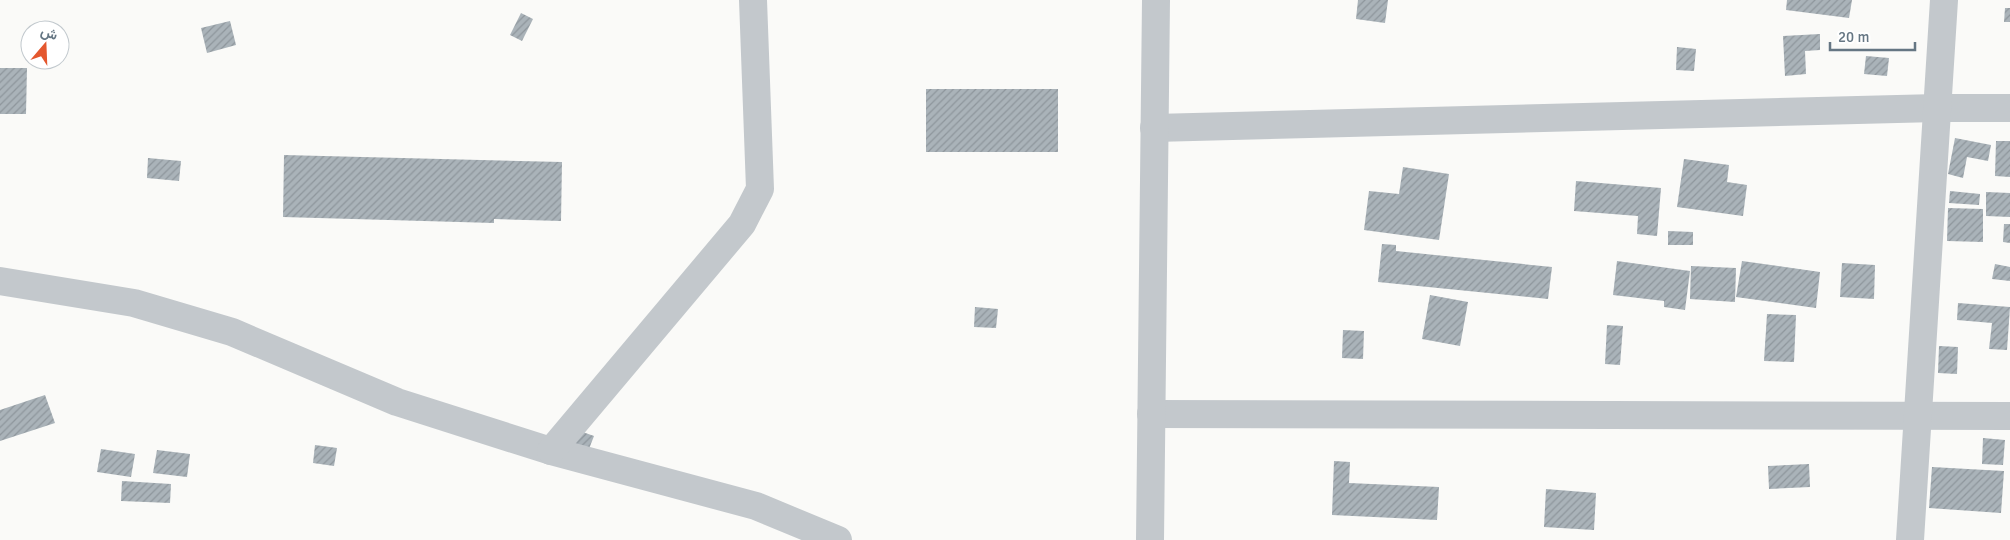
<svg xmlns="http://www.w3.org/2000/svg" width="2010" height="540" font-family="Signika,Vazirmatn,sans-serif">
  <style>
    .building { fill: url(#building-hatch) }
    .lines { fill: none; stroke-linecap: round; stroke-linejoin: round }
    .minor { stroke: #c3c8cc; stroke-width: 28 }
  </style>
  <defs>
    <pattern id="building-hatch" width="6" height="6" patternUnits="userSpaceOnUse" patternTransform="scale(1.25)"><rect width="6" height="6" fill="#aab3b9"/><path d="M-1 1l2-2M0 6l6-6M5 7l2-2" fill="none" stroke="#8e969c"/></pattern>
  </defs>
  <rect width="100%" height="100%" fill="#fafaf8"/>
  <g class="building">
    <path d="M1358,0H1388L1385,23L1356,19Z"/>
    <path d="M1787,0H1852L1849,18L1786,10Z"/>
    <path d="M2005,8H2010V22H2004Z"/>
    <path d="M521,13L533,19L522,41L510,35Z"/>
    <path d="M230,21L236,45L207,53L201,28Z"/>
    <path d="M1820,34V50L1805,51L1806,74L1785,76L1783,36Z"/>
    <path d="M1677,47L1696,49L1694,71L1676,70Z"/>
    <path d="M1866,56L1889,58L1887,76L1864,74Z"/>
    <path d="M0,68H27L26,114H0Z"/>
    <rect x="926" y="89" width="132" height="63"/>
    <path d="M1955,138L1991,145L1988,161L1967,157L1963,178L1948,174Z"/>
    <path d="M1996,141H2010V177L1995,176Z"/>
    <path d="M284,155L562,162L561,221L494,219V223L283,217Z"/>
    <path d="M148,158L181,161L179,181L147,178Z"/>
    <path d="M1684,159L1729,165L1727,182L1747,185L1743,216L1677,207Z"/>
    <path d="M1403,167L1449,174L1439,240L1364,230L1369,191L1399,194Z"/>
    <path d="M1576,181L1661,188L1657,236L1637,234L1638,216L1574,211Z"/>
    <path d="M1950,191L1980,194L1979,205L1949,203Z"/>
    <path d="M1986,192L2010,193V217L1986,216Z"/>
    <path d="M1948,208L1983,209V242L1947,241Z"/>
    <path d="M2004,224H2010V243L2003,242Z"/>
    <path d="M1668,231L1693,232V245H1668Z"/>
    <path d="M1382,244L1396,245V251L1552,267L1548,299L1378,282Z"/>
    <path d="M1617,261L1690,271L1685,310L1664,307V301L1613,295Z"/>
    <path d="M1742,261L1820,272L1816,308L1736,297Z"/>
    <path d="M1842,263L1875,265L1874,299L1840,297Z"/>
    <path d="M1995,264L2010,267V281L1992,279Z"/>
    <path d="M1691,266L1736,268L1735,302L1690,299Z"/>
    <path d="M1430,295L1468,302L1460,346L1422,339Z"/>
    <path d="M1958,303L2010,307L2007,350L1989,349L1992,323L1957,320Z"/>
    <path d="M975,307L998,309L996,328L974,327Z"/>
    <path d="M1767,314L1796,315L1794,362L1764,361Z"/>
    <path d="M1607,325L1623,326L1620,365L1605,364Z"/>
    <path d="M1343,330L1364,331L1363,359L1342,358Z"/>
    <path d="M1939,346L1958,347L1957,374L1938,373Z"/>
    <path d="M45,395L55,423L0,441V410Z"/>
    <path d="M577,430L594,436L587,454L571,448Z"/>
    <path d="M1983,438L2005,440L2003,465L1982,464Z"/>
    <path d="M315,445L337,448L334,466L313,463Z"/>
    <path d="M101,449L135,454L131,477L97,472Z"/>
    <path d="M157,450L190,454L187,477L153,473Z"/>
    <path d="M1334,461L1350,462L1349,483L1439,487L1437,520L1332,515Z"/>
    <path d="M1809,464L1810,487L1769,489L1768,466Z"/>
    <path d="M1932,467L2004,471L2001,513L1929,508Z"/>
    <path d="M122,481L171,484L170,503L121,501Z"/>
    <path d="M1546,489L1596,493L1594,530L1544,527Z"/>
  </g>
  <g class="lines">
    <g class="minor">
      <path d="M1154,128L1937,108H2010"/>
      <path d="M0,281L134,303L232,332L397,402L551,451L756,506L838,540"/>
      <path d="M1151,414L2010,416"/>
      <path d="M551,451L742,224L760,189L753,0"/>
      <path d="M1150,540L1156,0"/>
      <path d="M1910,540L1944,0"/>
    </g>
  </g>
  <g transform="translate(45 45) rotate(19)"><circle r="24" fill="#ffffff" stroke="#c1c8cd"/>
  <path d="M0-4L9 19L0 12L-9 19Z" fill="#e4572e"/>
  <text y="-8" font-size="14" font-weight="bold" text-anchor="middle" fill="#657683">ش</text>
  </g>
  <path d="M1830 42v8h85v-8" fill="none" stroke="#657683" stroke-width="2.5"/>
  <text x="1838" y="42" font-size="15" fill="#657683" stroke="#ffffff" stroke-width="4" paint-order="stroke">20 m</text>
</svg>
